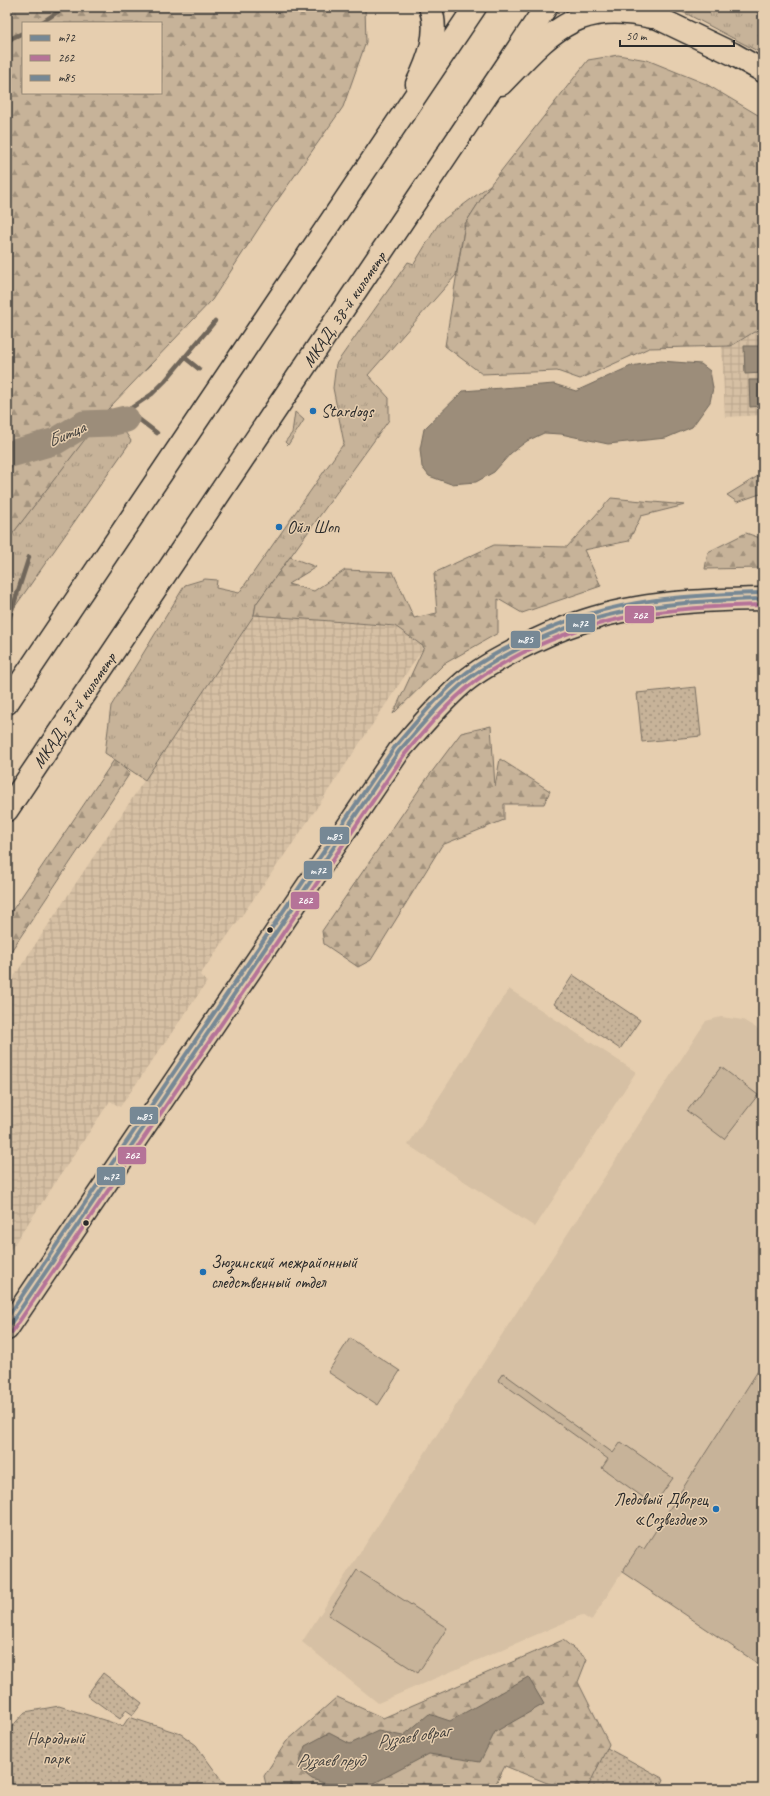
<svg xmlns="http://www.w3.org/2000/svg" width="770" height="1796" font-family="Caveat,sans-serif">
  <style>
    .built { fill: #d6c0a4 }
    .industrial { fill: url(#industrial-grid) }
    .grass { fill: url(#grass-tufts); stroke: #796f62 }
    .forest { fill: url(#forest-firs); stroke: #796f62; fill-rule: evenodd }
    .park { fill: url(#park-dots); stroke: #796f62 }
    .pitch { fill: #c7b399; stroke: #796f62 }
    .water { fill: #9c8d7a; stroke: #6f665a }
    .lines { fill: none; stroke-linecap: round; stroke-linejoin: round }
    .stream { stroke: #6f665a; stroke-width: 4.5 }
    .river { stroke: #9c8d7a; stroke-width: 27 }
    .secondary-casing { stroke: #2b2b2b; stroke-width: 25 }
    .highway-casing { stroke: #2b2b2b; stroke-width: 25 }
    .secondary { stroke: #e6ceaf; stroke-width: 22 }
    .highway { stroke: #e6ceaf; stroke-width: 22 }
    .bus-1-casing { stroke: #e6ceaf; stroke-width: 7 }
    .bus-2-casing { stroke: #e6ceaf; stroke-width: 7 }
    .bus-3-casing { stroke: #e6ceaf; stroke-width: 7 }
    .bus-1 { stroke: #768895; stroke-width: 4 }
    .bus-2 { stroke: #b57398; stroke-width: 4 }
    .bus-3 { stroke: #768895; stroke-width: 4 }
    .poi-dot { fill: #1f6fb2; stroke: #e6ceaf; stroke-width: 1.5 }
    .bus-dot { fill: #2b2b2b; stroke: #e6ceaf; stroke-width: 1.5 }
    .labels { text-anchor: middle; stroke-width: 3; stroke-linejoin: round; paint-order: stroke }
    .street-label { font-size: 17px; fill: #2b2b2b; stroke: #e6ceaf }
    .poi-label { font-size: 17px; fill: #2b2b2b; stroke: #e6ceaf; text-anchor: start }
    .park-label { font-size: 17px; fill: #423f3c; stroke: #e6ceaf }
    .water-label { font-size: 18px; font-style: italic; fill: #423f3b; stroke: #e6ceaf }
    .line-badge { stroke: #e6ceaf; stroke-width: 1.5 }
    .badge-label { font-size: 11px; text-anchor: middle; font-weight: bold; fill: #fff }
  </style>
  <defs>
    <pattern id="industrial-grid" width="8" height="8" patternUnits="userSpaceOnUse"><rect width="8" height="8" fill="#d6c0a4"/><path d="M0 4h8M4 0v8" fill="none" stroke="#b8a58d"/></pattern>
    <pattern id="grass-tufts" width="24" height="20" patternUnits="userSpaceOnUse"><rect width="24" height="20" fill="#c7b399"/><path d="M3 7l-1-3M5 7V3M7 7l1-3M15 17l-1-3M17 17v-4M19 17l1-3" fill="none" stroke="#a2927d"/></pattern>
    <pattern id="forest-firs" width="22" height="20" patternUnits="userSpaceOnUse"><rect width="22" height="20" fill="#c7b399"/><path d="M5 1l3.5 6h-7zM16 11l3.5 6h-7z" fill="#a2927d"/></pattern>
    <pattern id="park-dots" width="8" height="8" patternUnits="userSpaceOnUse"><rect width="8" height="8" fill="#c7b399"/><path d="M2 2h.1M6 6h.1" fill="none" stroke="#a2927d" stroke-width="1.8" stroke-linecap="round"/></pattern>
  </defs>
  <rect width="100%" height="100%" fill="#e6ceaf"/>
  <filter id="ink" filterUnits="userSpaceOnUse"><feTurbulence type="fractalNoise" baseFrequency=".025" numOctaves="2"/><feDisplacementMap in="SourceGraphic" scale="8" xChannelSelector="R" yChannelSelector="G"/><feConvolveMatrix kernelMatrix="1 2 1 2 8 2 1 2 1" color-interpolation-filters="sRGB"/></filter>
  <g filter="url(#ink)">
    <g class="built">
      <path d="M509,989L636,1072L535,1227L408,1145Z"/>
      <path d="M721,1017L743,1020L763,1032V1363L644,1549L639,1546L591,1621L582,1615L378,1703L302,1642L706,1021Z"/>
    </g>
    <g class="industrial">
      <path d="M763,322V415L725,417L721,323Z"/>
      <path d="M254,615L395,626L424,647L302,830L200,975L207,982L120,1107L110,1101L7,1255V987Z"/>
    </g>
    <g class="grass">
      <path d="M670,7H763V54L689,15Z"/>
      <path d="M490,185L465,224L456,275L368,375L389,398V420L256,604L254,615L145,780L105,753L111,706L185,585L205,579L217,580L216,588L239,593L344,443L333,388L336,364L408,262L414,264L439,223Z"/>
      <path d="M109,407L131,441L7,618V541Z"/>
      <path d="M295,412L304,420L288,445L285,442L292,433Z"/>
    </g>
    <g class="forest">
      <path d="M7,7H365L366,42L343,107L272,208L212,300L109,408L7,541ZM23,23H161V93H23Z"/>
      <path d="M618,55L647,60L706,84L763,118V332H754L731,346L649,348L580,379L557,371L482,374L445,346L465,224L490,185L588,60Z"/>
      <path d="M763,473V493L737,502L727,495Z"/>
      <path d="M611,498L685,505L641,516L629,541L584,550L601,586L522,613L498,599V633L444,664L393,714L424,647L395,626L254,615L256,604L290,557L316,567L288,584L314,591L345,570L393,572L414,618L437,613L434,573L494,545L567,547Z"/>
      <path d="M746,533L763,539V568L705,569L708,552Z"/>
      <path d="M491,726L495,786L500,759L550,791L544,804H504V820L442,845L371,960L358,967L324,944L322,931L425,781L461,733Z"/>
      <path d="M114,760L130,773L7,957V918Z"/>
      <path d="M563,1640L587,1659L578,1682L609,1744L591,1789H562L505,1766L493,1789H267L264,1776L286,1742L337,1697L383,1718Z"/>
    </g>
    <g class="park">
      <path d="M696,687L701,736L642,742L637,693Z"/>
      <path d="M573,975L640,1020L620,1049L554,1004Z"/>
      <path d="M103,1673L142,1703L133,1715L126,1710L120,1719L87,1695Z"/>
      <path d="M59,1706L123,1726L129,1717L181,1734L196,1745L228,1789H7V1732L25,1712Z"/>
      <path d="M607,1748L664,1779L660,1789H587Z"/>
    </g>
    <g class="pitch">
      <path d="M721,1067L758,1095L724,1139L687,1111Z"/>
      <path d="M350,1338L400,1371L378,1405L328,1372Z"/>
      <path d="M763,1363V1667L622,1572L639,1546L644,1549Z"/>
      <path d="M503,1373L613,1453L621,1442L673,1478L654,1505L602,1468L608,1459L498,1380Z"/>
      <path d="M357,1570L447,1628L418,1673L328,1615Z"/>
    </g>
    <g class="water">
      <path d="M744,346H763V373L745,374Z"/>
      <path d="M661,361L701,364L710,371L713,388L710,402L692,427L666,438L608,444L561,434L544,433L527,441L511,453L494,472L476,482L451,484L429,476L422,467L420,449L424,429L463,391L554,384L576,391L631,366Z"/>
      <path d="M749,380H763V406L750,407Z"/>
      <path d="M528,1677L544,1704L495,1732L480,1762L429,1754L365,1788L349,1789H341L312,1779L298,1768L305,1746L329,1733L350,1744L378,1731L403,1736L429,1714L450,1721Z"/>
    </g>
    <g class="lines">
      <g class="stream">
        <path d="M41,23L65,7"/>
        <path d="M7,43L12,38L23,33"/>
        <path d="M184,357L199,369"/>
        <path d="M127,410L157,433"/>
        <path d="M109,423L152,394L165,381L215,321"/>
        <path d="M7,625L29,557"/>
      </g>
      <path class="river" d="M7,455L56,441L84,424L109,423L126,419"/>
      <g class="secondary-casing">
        <g id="secondary">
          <path d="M639,9L733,54L763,71"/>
          <path d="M417,84C428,61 440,32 430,7"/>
          <path d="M501,84C551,33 574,0 652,17"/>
          <path d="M7,1329L399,751C420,727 440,703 463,683C478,670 497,660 514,651C537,639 559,629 584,621C641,602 703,600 763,599"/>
        </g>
      </g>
      <g class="highway-casing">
        <g id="highway">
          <path d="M7,703L475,7"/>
          <path d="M7,810L546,7"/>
        </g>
      </g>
      <use href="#secondary" class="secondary"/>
      <use href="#highway" class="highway"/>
      <g class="bus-1-casing">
        <path id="bus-1" d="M7,1329L399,751C421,726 442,700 468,679C484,667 502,657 520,648C600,607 675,601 763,599"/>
      </g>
      <g class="bus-2-casing">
        <path id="bus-2" d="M12,1332L404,755C425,730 447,703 473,683C488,671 505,662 522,653C602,613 676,607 763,605"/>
      </g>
      <g class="bus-3-casing">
        <path id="bus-3" d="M7,1318L394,748C416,722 439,694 466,673C481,661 498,652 515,644C597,601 672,595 763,593"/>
      </g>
      <use href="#bus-1" class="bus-1"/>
      <use href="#bus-2" class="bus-2"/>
      <use href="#bus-3" class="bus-3"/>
    </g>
  </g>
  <g class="poi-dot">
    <circle cx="313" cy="411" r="4"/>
    <circle cx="279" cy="527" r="4"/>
    <circle cx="203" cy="1272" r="4"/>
    <circle cx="716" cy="1509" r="4"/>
  </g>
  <g class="bus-dot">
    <circle cx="270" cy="930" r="3.5"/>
    <circle cx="86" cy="1223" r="3.5"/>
  </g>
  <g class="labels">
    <g class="street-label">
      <text transform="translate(344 309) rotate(-56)" y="6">МКАД, 38-й километр</text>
      <text transform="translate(74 710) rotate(-56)" y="6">МКАД, 37-й километр</text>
    </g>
    <g class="poi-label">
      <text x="321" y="417">Stardogs</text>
      <text x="287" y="533">Ойл Шоп</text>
      <text x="211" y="1268">Зюзинский межрайонный<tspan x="211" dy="20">следственный отдел</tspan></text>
      <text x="708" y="1505" text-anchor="end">Ледовый Дворец<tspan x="708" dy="20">«Созвездие»</tspan></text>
    </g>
    <g class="park-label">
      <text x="56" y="1744">Народный<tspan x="56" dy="20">парк</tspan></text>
    </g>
    <g class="water-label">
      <text transform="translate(66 434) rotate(-24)" y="6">Битца</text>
      <text transform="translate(413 1736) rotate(-9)" y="6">Рузаев овраг</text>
      <text x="330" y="1766">Рузаев пруд</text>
    </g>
  </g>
  <g class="line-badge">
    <rect x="624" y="605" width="31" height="19" rx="4" fill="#b57398"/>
    <rect x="565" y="613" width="31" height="20" rx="4" fill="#768895"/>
    <rect x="510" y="630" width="31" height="19" rx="4" fill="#768895"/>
    <rect x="319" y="826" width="31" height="19" rx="4" fill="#768895"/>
    <rect x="303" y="860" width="30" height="20" rx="4" fill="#768895"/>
    <rect x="290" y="891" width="30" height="19" rx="4" fill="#b57398"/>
    <rect x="129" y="1106" width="30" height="19" rx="4" fill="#768895"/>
    <rect x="117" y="1146" width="30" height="19" rx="4" fill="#b57398"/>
    <rect x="96" y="1166" width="30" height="20" rx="4" fill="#768895"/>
  </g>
  <g class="badge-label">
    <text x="640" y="619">262</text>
    <text x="580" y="627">т72</text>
    <text x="525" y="643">т85</text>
    <text x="334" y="840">т85</text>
    <text x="318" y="874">т72</text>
    <text x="305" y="904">262</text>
    <text x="144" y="1120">т85</text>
    <text x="132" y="1159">262</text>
    <text x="111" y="1180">т72</text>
  </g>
  <rect width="770" height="1796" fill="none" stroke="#e6ceaf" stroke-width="24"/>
  <rect x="12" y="12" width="746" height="1772" fill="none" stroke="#2b2b2b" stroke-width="1.5" filter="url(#ink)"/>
  <rect x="22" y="22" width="140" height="72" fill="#e6ceaf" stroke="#9b8d7a"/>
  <rect x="30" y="35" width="20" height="6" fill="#768895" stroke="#9b8d7a"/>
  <text x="58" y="42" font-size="12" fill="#2b2b2b">т72</text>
  <rect x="30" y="55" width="20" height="6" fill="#b57398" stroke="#9b8d7a"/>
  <text x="58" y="62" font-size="12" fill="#2b2b2b">262</text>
  <rect x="30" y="75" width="20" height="6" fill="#768895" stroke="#9b8d7a"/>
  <text x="58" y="82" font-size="12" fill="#2b2b2b">т85</text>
  <path d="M620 40v6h114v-6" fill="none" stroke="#2b2b2b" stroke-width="2"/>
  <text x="626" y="40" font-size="12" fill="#2b2b2b" stroke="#e6ceaf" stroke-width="3" paint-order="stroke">50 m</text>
</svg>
